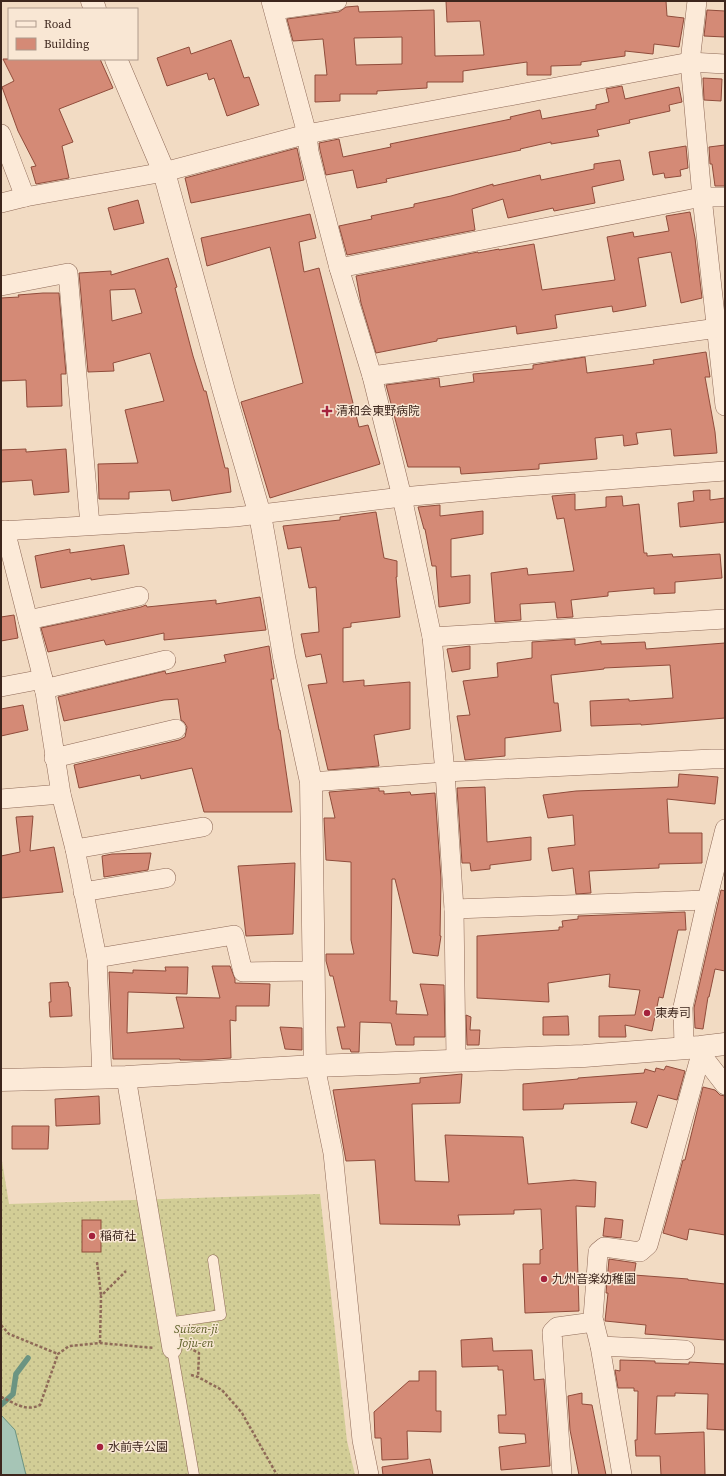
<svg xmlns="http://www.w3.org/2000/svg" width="726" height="1476" font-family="'Source Serif 4','Noto Sans JP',serif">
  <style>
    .garden { fill: url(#garden-dots) }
    .water { fill: #a6c5b6; stroke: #6b9482 }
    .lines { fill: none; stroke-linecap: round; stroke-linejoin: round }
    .stream { stroke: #6b9482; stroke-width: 5.5 }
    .building { fill: #d48a76; stroke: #904c3b; fill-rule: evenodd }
    .service-casing { stroke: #8f6a58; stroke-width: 11 }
    .minor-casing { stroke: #8f6a58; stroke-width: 20 }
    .tertiary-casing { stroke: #8f6a58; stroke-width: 23 }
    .path { stroke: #8f6a58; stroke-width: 2.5; stroke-dasharray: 3 2; stroke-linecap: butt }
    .service { stroke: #fcead8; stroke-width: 10 }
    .minor { stroke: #fcead8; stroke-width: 19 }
    .tertiary { stroke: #fcead8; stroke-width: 22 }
    .poi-dot { fill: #a4223d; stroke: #f9e7d4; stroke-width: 1.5 }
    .labels { text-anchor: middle; stroke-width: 3; stroke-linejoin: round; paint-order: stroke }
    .poi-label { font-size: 12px; fill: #3d261d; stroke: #f9e7d4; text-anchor: start }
    .park-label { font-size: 12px; font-style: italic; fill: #595c22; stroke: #f9e7d4 }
  </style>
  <defs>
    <pattern id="garden-dots" width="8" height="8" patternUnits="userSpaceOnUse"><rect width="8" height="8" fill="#d2cd96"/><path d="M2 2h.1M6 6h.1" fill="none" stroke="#b5b081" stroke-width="1.8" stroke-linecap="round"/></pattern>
  </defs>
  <rect width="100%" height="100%" fill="#f2dbc3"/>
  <path class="garden" d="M1,1155L9,1204L320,1194L347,1441L355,1475H1Z"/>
  <path class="water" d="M1,1415L15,1430L26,1475H1Z"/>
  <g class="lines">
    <path class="stream" d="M1,1405L13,1394L16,1374L28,1358"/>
  </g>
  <g class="building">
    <path d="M446,1H666L667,16L684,18L679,47L654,44L653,54L625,51V56L581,62V65L551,66V75H527V62L463,71V82H427V88L377,91V94H340V101L315,102V75H327L323,39L293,41L287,19L339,12L346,7L358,6L359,12L434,10L435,56L484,55L480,21L447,22ZM402,37V64L356,65L354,38Z"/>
    <path d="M707,10L725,11V37L704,36Z"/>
    <path d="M231,40L244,78L249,77L259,105L227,116L214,78L209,80L207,73L167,86L157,58L189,47L191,54Z"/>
    <path d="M3,59H100L113,88L59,109L73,142L62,146L69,178L36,184L31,167L36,166L18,131L2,87L14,81Z"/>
    <path d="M703,78L722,79L721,101L704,100Z"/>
    <path d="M622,86L625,99L679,87L682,102L669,105L670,111L629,120L630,123L597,130L599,136L551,144V142L520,149L521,150L386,179L387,182L357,188L353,170L326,175L320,150L319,143L339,139L343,157L391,147L390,144L511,119L510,117L540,110L542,119L596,109V105L609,102L606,89Z"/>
    <path d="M725,145V186H715L712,164H710L709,147Z"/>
    <path d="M686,146L688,168L680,170L681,176L665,178L664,173L653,175L649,152Z"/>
    <path d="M297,148L304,180L191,203L185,178Z"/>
    <path d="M620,160L624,180L592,187L595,203L554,211L553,208L508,218L503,199L472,209L475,230L347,255L339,226L372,219L371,216L414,207V204L451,196L493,184V186L540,175L541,180L594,169V164Z"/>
    <path d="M138,200L144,223L114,230L108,208Z"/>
    <path d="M690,212L695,238L702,298L681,303L671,252L638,258L646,306L613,312L612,306L555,315L557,328L517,334L516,326L437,339V341L376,353L361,303L356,276L478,252V253L499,249V250L534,244L542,290L615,280L607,237L633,232L634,237L669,231L666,216Z"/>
    <path d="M310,214L316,238L299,242L304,272L319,268L359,427L368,425L380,464L270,498L241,402L303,383L272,255L270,247L207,266L201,238Z"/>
    <path d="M168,258L177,287L175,288L193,356L204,391H206L225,468H228L231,492L172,501L170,490L129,492V499H99L98,464L138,463L125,410L164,401L150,353L113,363L114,371L88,372L79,273L111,271V275ZM135,289L142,313L112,321L110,290Z"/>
    <path d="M43,293H59L66,374H61L62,406L27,407L26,380L1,381V298L19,297L18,295Z"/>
    <path d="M706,352L710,377H705L715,432L717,453L674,456L671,429L636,433L638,444L624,446L623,435L595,438L597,459L539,464V469L461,474L460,467H408L386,385L439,378L440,387L474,382L473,374L533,369V365L585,357L587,373L654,364L653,360Z"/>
    <path d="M26,449V452L66,449L69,492L34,495L32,480L1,482V450Z"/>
    <path d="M710,490V500L725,498V522L680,527L678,503L694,501L693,491Z"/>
    <path d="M575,494V510L606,507V497L622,496L623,506L639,504L644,553H647V556L672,554L673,557L720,554L722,578L675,582V593L654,594V588L608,592V596L571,600L573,617L557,618L555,602L520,604L521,620L495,622L491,573L527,568L528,575L574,571L564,518L557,519L552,496Z"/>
    <path d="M440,505V516L483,511V534L451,539V577L470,575V603L439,607L436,566H432L425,529H424L418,507Z"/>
    <path d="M376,512L384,558L397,561V577H396L400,617L351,623V627L343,628V682L364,680V686L410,682V729L374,735L379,766L328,770L308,685L327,683L321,654L306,657L301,634L319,632L316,587L309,588L301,547L288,549L283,526L340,520V517Z"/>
    <path d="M124,545L129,574L91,580V578L41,588L35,556L70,549V553Z"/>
    <path d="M260,597L266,630L164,640V633L106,645L104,640L48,652L41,628L141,607L146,605L147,607L216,600V604Z"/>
    <path d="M14,615L18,638L1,641V617Z"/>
    <path d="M575,639V645L601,641V644L645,642L646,649L725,643V718L641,725V724L591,726L590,701L629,699V701L673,698L670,665L604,668V669L551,675L554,703H558L561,731L505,738V756L465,760L457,716L470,715L463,681L498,677L497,663L532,658V642Z"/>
    <path d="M269,646L274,679H271L279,730H280L292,812H204L192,768L141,779L140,775L79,788L74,765L179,740L185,737L187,727L184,722L181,720L178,699L164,700L64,721L58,697L165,671L166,674L226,662L224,655Z"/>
    <path d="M470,646V669L452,672L447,649Z"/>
    <path d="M23,705L28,730L1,736V709Z"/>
    <path d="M679,774L718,777L715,804L667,799L669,833H702V863L659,864V868L589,871L591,893L576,894L573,868L552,871L548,848L575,845L573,815L548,818L543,795L576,791L678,787Z"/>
    <path d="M485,787L487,842L531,837V860L490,865V869L471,871L470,863H462L457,788Z"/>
    <path d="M379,788V791H384V794L410,792L411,795L435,793L441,879L440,936H441L438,956L413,953L395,879H392L390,1001H397L396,1014L428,1015L420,984L444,985L445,1037H414V1045H396L391,1023L360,1022L359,1052H351L350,1049H342L337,1027H345L333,976H330L326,961V954H354L351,940V862L326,860L324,818H335L329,792Z"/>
    <path d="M33,816L30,851L54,847L63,892L1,898V856L20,852L16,817Z"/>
    <path d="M151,853L148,870L104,877L102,856L112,854Z"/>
    <path d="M295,863L293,934L246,936L238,866Z"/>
    <path d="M721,890L725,891V971L715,969L709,997H708L703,1029L695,1028L694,1008Z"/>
    <path d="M685,912L686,930H678L663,998L659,997L652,1031L625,1025L626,1037H599V1016L635,1015L640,990L609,987L610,974L548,983L549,1002L477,998V936L559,930V927H563L562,921L578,919V916Z"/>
    <path d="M212,966H230L235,979V983L270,984L269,1006H236V1021L230,1020L231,1058L201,1060H180V1059H113L109,972L133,973V970L166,971L165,967H188L187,994L128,992L127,1033L184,1028L176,997L220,998Z"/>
    <path d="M68,982L69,987H70L72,1016L50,1017L49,1002H51L50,983Z"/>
    <path d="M466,1015L471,1017L470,1030H480L479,1045H467Z"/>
    <path d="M568,1016L569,1035H543V1017Z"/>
    <path d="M280,1027L302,1028V1050L285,1049Z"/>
    <path d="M666,1066L685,1071L677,1100L658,1095L647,1128L631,1123L637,1102L564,1104L563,1109L523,1110V1084L578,1079V1078L644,1073L645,1069L655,1072L656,1068L664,1070Z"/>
    <path d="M462,1074L460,1103L412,1104L415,1181L449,1182L445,1135L523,1137L528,1184L574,1180L596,1182L595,1207L576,1206L579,1311L525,1313L523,1264H540V1250L543,1249L541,1209L514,1210V1214L458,1215L460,1225L380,1224L375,1160L346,1161L333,1090L420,1083V1078Z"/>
    <path d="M703,1087L715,1090L720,1095L725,1096V1235L689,1229L687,1240L663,1233L683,1160H685Z"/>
    <path d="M99,1096L100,1124L56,1126L55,1099Z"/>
    <path d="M12,1126H49L48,1149H12Z"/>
    <path d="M605,1218L623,1220L621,1238L603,1236Z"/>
    <rect x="82" y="1220" width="19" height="32"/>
    <path d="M609,1259L636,1263L634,1275L688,1279V1280L725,1284V1340L645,1334L646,1325L605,1321L608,1293H606Z"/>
    <path d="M492,1338L493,1351L532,1350L534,1380L544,1379L550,1466L501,1470L499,1447L526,1443L525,1434L499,1433L498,1415H506L503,1370H498V1366L462,1367L461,1340Z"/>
    <path d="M620,1360L655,1361V1363L689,1364V1362L725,1364V1430L707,1429L708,1394L675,1393V1396H657L655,1434L704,1432L705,1475H661L660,1456H636L635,1440H637L638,1391H634V1388H618L615,1370L620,1371Z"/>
    <path d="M419,1371H436V1411H441V1432L407,1431L408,1459L382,1460L381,1438H375L374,1412L409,1381H419Z"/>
    <path d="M582,1393V1404L592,1405L606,1475H579L570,1430L568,1396Z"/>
    <path d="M430,1459L433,1475H383L382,1467Z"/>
  </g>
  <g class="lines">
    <g class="service-casing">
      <g id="service">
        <path d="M167,1323L221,1315L213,1260"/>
        <path d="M172,1349L194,1475"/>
      </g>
    </g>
    <g class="minor-casing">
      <g id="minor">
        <path d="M271,1L307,134L309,152L339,268L372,376L402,497L432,637L445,772L454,909L456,1060"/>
        <path d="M697,1L690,62L702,197L725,406"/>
        <path d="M274,10L337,1"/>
        <path d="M1,134L25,197"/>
        <path d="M1,203L25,197L164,172L307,134L690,62L725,64"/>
        <path d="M339,268L702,197H725"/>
        <path d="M1,286L68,273L90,525"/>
        <path d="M372,376L725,327"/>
        <path d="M5,530L43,679L61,794L75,849L97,958L102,1077"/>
        <path d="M1,531L235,517L402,497L513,487L725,471"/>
        <path d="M28,620L139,596"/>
        <path d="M432,637L725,619"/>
        <path d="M1,687L43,679"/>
        <path d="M44,689L166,660"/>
        <path d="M54,758L176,729"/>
        <path d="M311,782L445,772L712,759H725"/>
        <path d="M1,799L61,794"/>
        <path d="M75,849L203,827"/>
        <path d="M83,892L166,878"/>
        <path d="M454,909L707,900"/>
        <path d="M97,958L234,935L243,972L314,971"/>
        <path d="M684,1047L683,1007L707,900L725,829"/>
        <path d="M701,1054L725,1085"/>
        <path d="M315,1066L333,1153L362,1440L369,1475"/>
        <path d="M126,1077L172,1349"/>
        <path d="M600,1346L685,1350"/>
        <path d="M562,1475L552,1332L557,1327L594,1322"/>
        <path d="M622,1475L600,1346L593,1318L598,1252L604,1247L640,1252L648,1245L701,1054L700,1047"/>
      </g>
    </g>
    <g class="tertiary-casing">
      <g id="tertiary">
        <path d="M92,1L95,9"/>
        <path d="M116,59L164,172L224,391L260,515L266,548L284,657L311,782L315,1066"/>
        <path d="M1,1080L126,1077L315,1066L584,1056L700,1047L725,1044"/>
      </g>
    </g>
    <g class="path">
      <path d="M97,1262L101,1295"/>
      <path d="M1,1325L9,1334L58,1354"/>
      <path d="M100,1343L101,1296L126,1271"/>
      <path d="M189,1348L199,1353L198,1377"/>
      <path d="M191,1375L198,1377L222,1390L242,1413L277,1475"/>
      <path d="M1,1397C15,1403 25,1412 40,1405L58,1354L69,1346L100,1343L154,1348"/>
    </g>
    <use href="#service" class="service"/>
    <use href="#minor" class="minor"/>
    <use href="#tertiary" class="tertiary"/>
  </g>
  <g class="poi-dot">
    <path d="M325 405h4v4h4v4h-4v4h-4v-4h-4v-4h4z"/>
    <circle cx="647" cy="1013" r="4"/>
    <circle cx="92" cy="1236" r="4"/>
    <circle cx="544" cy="1279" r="4"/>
    <circle cx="100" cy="1447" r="4"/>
  </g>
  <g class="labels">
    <g class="poi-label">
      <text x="336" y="415">清和会東野病院</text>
      <text x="655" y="1017">東寿司</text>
      <text x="100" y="1240">稲荷社</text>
      <text x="552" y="1283">九州音楽幼稚園</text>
      <text x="108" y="1451">水前寺公園</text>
    </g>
    <g class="park-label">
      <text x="196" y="1333">Suizen-ji<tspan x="196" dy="14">Joju-en</tspan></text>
    </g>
  </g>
  <rect width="726" height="1476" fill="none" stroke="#3d261d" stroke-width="4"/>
  <rect x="8" y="8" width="130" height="52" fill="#f9e7d4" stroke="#ae9a8b"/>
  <rect x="16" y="21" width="20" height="6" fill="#fcead8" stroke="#ae9a8b"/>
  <text x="44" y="28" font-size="12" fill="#3d261d">Road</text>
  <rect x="16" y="38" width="20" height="12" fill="#d48a76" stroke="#ae9a8b"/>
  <text x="44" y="48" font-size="12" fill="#3d261d">Building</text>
</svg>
